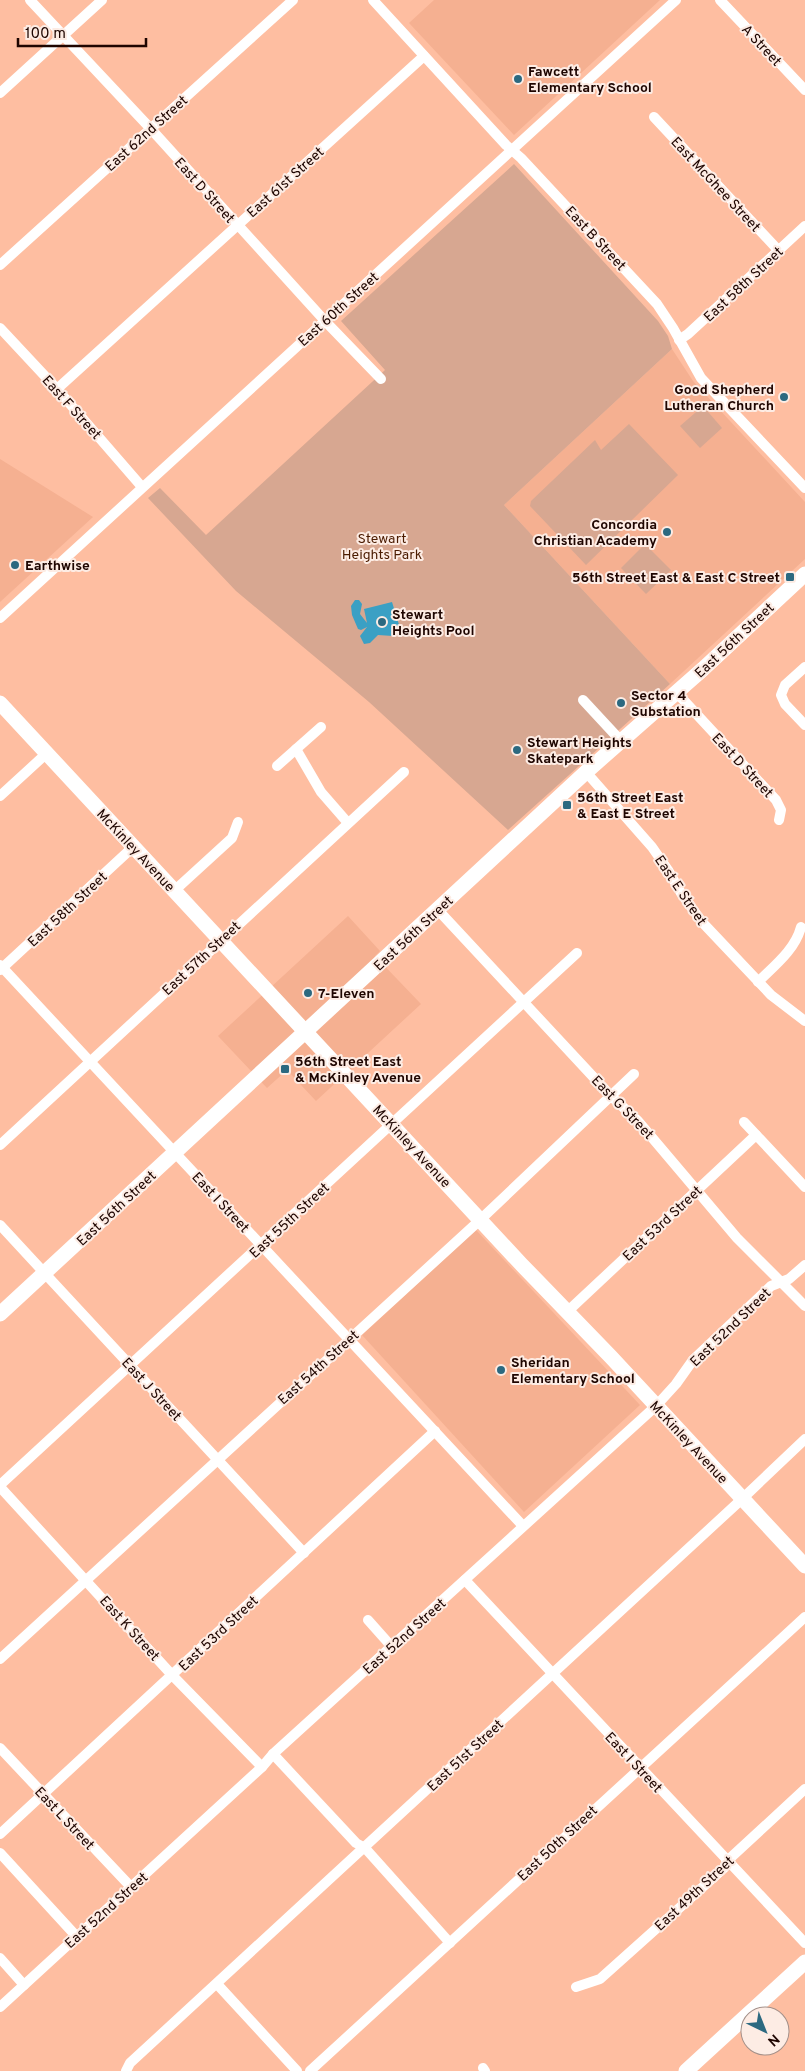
<svg xmlns="http://www.w3.org/2000/svg" width="805" height="2071" font-family="Overpass,sans-serif">
  <style>
    .built { fill: #f5b091 }
    .green { fill: #d7a791 }
    .water { fill: #3ba0c4 }
    .lines { fill: none; stroke-linecap: round; stroke-linejoin: round }
    .street { stroke: #fff; stroke-width: 10 }
    .secondary { stroke: #fff; stroke-width: 15 }
    .poi-dot { fill: #2c6980; stroke: #fdece4; stroke-width: 2 }
    .labels { text-anchor: middle; stroke-width: 4; stroke-linejoin: round; paint-order: stroke }
    .street-label { font-size: 14px; fill: #1e0500; stroke: #fdece4 }
    .poi-label { font-size: 14px; font-weight: bold; fill: #1e0500; stroke: #fdece4; text-anchor: start }
    .park-label { font-size: 14px; fill: #4b1b00; stroke: #fdece4 }
  </style>
  <rect width="100%" height="100%" fill="#febea1"/>
  <g class="built">
    <path d="M434,0H660L514,135L409,23Z"/>
    <path d="M672,349L693,381L805,502V559L670,684L504,505Z"/>
    <path d="M0,459L93,517L0,602Z"/>
    <path d="M348,916L380,951L375,956L421,1004L316,1101L287,1070L267,1088L218,1036Z"/>
    <path d="M476,1230L640,1405L524,1512L362,1335Z"/>
  </g>
  <g class="green">
    <path d="M514,164L658,321L668,336L672,349L504,505L670,684L508,830L369,702L236,591L148,498L160,488L206,535L385,370L341,321Z"/>
    <path d="M703,406L722,428L700,448L680,426Z"/>
    <path d="M629,424L678,475L586,565L530,506L531,501L595,440L601,450Z"/>
    <path d="M645,544L671,570L646,594L621,568Z"/>
  </g>
  <path class="water" d="M355,600H359L362,604L360,614L367,623L364,609L392,602L401,631L393,636L378,635L370,643L364,644L360,636L367,627L361,630L358,629L352,615L351,606Z"/>
  <g class="lines">
    <g class="street">
      <path d="M30,0L151,129L325,321L381,379"/>
      <path d="M373,0L506,145L521,158L657,304L673,328L701,378L805,488"/>
      <path d="M720,0L805,90"/>
      <path d="M0,93L102,0"/>
      <path d="M654,117L779,251"/>
      <path d="M0,265L293,0"/>
      <path d="M0,328L57,389L142,487"/>
      <path d="M679,340L688,334L805,226"/>
      <path d="M57,389L424,56"/>
      <path d="M0,618L676,0"/>
      <path d="M805,667L785,685L781,695L785,704L805,725"/>
      <path d="M676,692L776,800L781,810L779,820"/>
      <path d="M583,700L621,741"/>
      <path d="M296,749L321,792L348,823"/>
      <path d="M277,766L321,727"/>
      <path d="M586,772L652,847L668,870L681,893L702,922L771,995L805,1021"/>
      <path d="M0,796L47,753"/>
      <path d="M174,891L232,838L238,822"/>
      <path d="M438,910L611,1096L638,1121L737,1238L805,1306"/>
      <path d="M0,965L523,1526"/>
      <path d="M0,970L133,847"/>
      <path d="M758,982C774,966 795,950 801,927"/>
      <path d="M744,1122L805,1187"/>
      <path d="M0,1145L404,772"/>
      <path d="M0,1225L304,1553"/>
      <path d="M568,1311L756,1135"/>
      <path d="M0,1485L577,953"/>
      <path d="M0,1487L172,1675L262,1767"/>
      <path d="M465,1580L805,1943"/>
      <path d="M368,1620L392,1647"/>
      <path d="M0,1659L480,1220L634,1074"/>
      <path d="M0,1748L131,1887"/>
      <path d="M273,1754L356,1843L365,1848L450,1943"/>
      <path d="M0,1834L435,1431"/>
      <path d="M0,1853L77,1937"/>
      <path d="M0,1958L24,1985"/>
      <path d="M217,1984L297,2071"/>
      <path d="M576,1987L600,1979L724,1868L727,1861L805,1789"/>
      <path d="M0,2007L262,1767L273,1754L656,1406L676,1384L693,1360L771,1286L789,1279L805,1265"/>
      <path d="M483,2068L485,2071"/>
      <path d="M126,2071L130,2063L742,1499L805,1439"/>
      <path d="M310,2071L805,1617"/>
    </g>
    <g class="secondary">
      <path d="M0,703L521,1264L611,1357L805,1566"/>
      <path d="M0,1314L586,772L703,669L805,574"/>
      <path d="M686,2071L805,1962"/>
    </g>
  </g>
  <g class="poi-dot">
    <circle cx="518" cy="79" r="5"/>
    <circle cx="784" cy="397" r="5"/>
    <circle cx="667" cy="532" r="5"/>
    <circle cx="15" cy="565" r="5"/>
    <rect x="785" y="572" width="10" height="10" rx="2.5"/>
    <circle cx="382" cy="622" r="5"/>
    <circle cx="621" cy="703" r="5"/>
    <circle cx="517" cy="750" r="5"/>
    <rect x="562" y="800" width="10" height="10" rx="2.5"/>
    <circle cx="308" cy="993" r="5"/>
    <rect x="280" y="1064" width="10" height="10" rx="2.5"/>
    <circle cx="501" cy="1370" r="5"/>
  </g>
  <g class="labels">
    <g class="street-label">
      <text transform="translate(762 45) rotate(47)" y="5">A Street</text>
      <text transform="translate(146 133) rotate(-42)" y="5">East 62nd Street</text>
      <text transform="translate(285 182) rotate(-42)" y="5">East 61st Street</text>
      <text transform="translate(716 184) rotate(47)" y="5">East McGhee Street</text>
      <text transform="translate(205 190) rotate(48)" y="5">East D Street</text>
      <text transform="translate(596 238) rotate(47)" y="5">East B Street</text>
      <text transform="translate(743 284) rotate(-43)" y="5">East 58th Street</text>
      <text transform="translate(338 309) rotate(-42)" y="5">East 60th Street</text>
      <text transform="translate(72 407) rotate(48)" y="5">East F Street</text>
      <text transform="translate(734 640) rotate(-43)" y="5">East 56th Street</text>
      <text transform="translate(743 765) rotate(47)" y="5">East D Street</text>
      <text transform="translate(136 850) rotate(47)" y="5">McKinley Avenue</text>
      <text transform="translate(681 890) rotate(56)" y="5">East E Street</text>
      <text transform="translate(67 909) rotate(-43)" y="5">East 58th Street</text>
      <text transform="translate(413 933) rotate(-43)" y="5">East 56th Street</text>
      <text transform="translate(201 958) rotate(-43)" y="5">East 57th Street</text>
      <text transform="translate(623 1107) rotate(46)" y="5">East G Street</text>
      <text transform="translate(412 1146) rotate(47)" y="5">McKinley Avenue</text>
      <text transform="translate(221 1202) rotate(47)" y="5">East I Street</text>
      <text transform="translate(116 1208) rotate(-43)" y="5">East 56th Street</text>
      <text transform="translate(289 1220) rotate(-43)" y="5">East 55th Street</text>
      <text transform="translate(662 1223) rotate(-43)" y="5">East 53rd Street</text>
      <text transform="translate(730 1327) rotate(-44)" y="5">East 52nd Street</text>
      <text transform="translate(318 1367) rotate(-42)" y="5">East 54th Street</text>
      <text transform="translate(152 1389) rotate(47)" y="5">East J Street</text>
      <text transform="translate(689 1442) rotate(47)" y="5">McKinley Avenue</text>
      <text transform="translate(130 1628) rotate(48)" y="5">East K Street</text>
      <text transform="translate(218 1633) rotate(-43)" y="5">East 53rd Street</text>
      <text transform="translate(404 1636) rotate(-42)" y="5">East 52nd Street</text>
      <text transform="translate(465 1755) rotate(-43)" y="5">East 51st Street</text>
      <text transform="translate(634 1762) rotate(47)" y="5">East I Street</text>
      <text transform="translate(65 1818) rotate(47)" y="5">East L Street</text>
      <text transform="translate(557 1843) rotate(-43)" y="5">East 50th Street</text>
      <text transform="translate(694 1893) rotate(-43)" y="5">East 49th Street</text>
      <text transform="translate(106 1910) rotate(-42)" y="5">East 52nd Street</text>
    </g>
    <g class="poi-label">
      <text x="528" y="76">Fawcett<tspan x="528" dy="16">Elementary School</tspan></text>
      <text x="774" y="394" text-anchor="end">Good Shepherd<tspan x="774" dy="16">Lutheran Church</tspan></text>
      <text x="657" y="529" text-anchor="end">Concordia<tspan x="657" dy="16">Christian Academy</tspan></text>
      <text x="25" y="570">Earthwise</text>
      <text x="780" y="582" text-anchor="end">56th Street East &amp; East C Street</text>
      <text x="392" y="619">Stewart<tspan x="392" dy="16">Heights Pool</tspan></text>
      <text x="631" y="700">Sector 4<tspan x="631" dy="16">Substation</tspan></text>
      <text x="527" y="747">Stewart Heights<tspan x="527" dy="16">Skatepark</tspan></text>
      <text x="577" y="802">56th Street East<tspan x="577" dy="16">&amp; East E Street</tspan></text>
      <text x="318" y="998">7-Eleven</text>
      <text x="295" y="1066">56th Street East<tspan x="295" dy="16">&amp; McKinley Avenue</tspan></text>
      <text x="511" y="1367">Sheridan<tspan x="511" dy="16">Elementary School</tspan></text>
    </g>
    <g class="park-label">
      <text x="382" y="543">Stewart<tspan x="382" dy="16">Heights Park</tspan></text>
    </g>
  </g>
  <g transform="translate(765 2031) rotate(137)"><circle r="24" fill="#fdece4" stroke="#a49089"/>
  <path d="M0-4L9 19L0 12L-9 19Z" fill="#2c6980"/>
  <text y="-8" font-size="14" font-weight="bold" text-anchor="middle" fill="#1e0500">N</text>
  </g>
  <path d="M18 38v8h128v-8" fill="none" stroke="#1e0500" stroke-width="2.5"/>
  <text x="25" y="38" font-size="15" fill="#1e0500" stroke="#fdece4" stroke-width="4" paint-order="stroke">100 m</text>
</svg>
